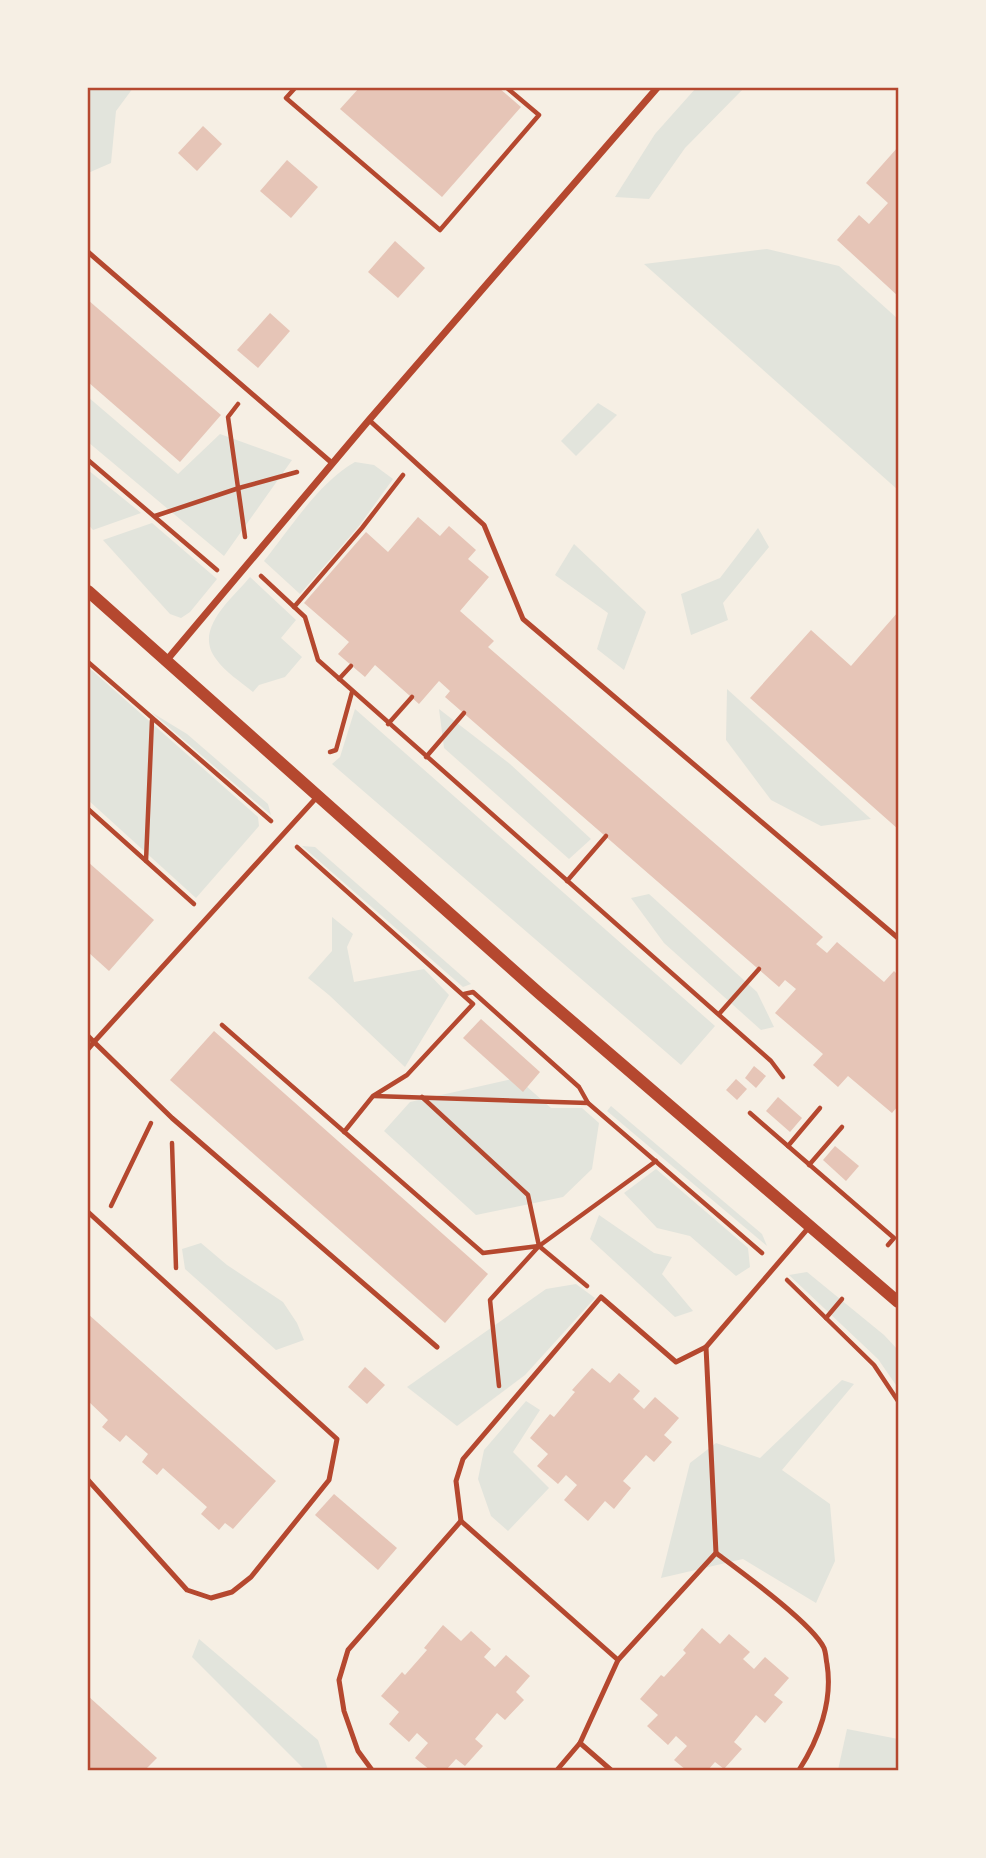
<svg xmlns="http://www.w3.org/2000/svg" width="986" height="1858" font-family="'Golos Text',sans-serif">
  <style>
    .green { fill: #e2e4dc }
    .building { fill: #e6c5b7 }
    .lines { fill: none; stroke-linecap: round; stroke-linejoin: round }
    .path { stroke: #b5482f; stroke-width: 4.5 }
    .service { stroke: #b5482f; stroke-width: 5 }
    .minor { stroke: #b5482f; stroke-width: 7 }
    .tertiary { stroke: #b5482f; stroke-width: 12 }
    .neatline { fill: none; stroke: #b5482f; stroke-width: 2.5 }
  </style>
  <rect width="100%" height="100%" fill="#f6efe4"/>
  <g class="green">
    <path d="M88,88H133L116,111L111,163L88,173Z"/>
    <path d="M696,88H744L685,148L649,199L615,197L655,134Z"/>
    <path d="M767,249L839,266L898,319V490L644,264Z"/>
    <path d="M88,397L178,474L220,434L292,460L224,556L88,442Z"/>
    <path d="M598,403L617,415L576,456L561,441Z"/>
    <path d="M355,462L374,465L393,479L359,526L300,594L264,561C290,529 319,482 355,462Z"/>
    <path d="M88,470L141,513L93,530L88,524Z"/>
    <path d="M152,523L217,579L190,612L181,618L170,614L103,540Z"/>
    <path d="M758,528L769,547L723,603L728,620L691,635L681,594L720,578Z"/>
    <path d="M574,544L646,612L624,670L597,649L608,613L555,575Z"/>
    <path d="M250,577L296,620L281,638L302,657L285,677L259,685L253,692C241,682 225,672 216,659C193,629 232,599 250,577Z"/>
    <path d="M88,667L258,817L259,826L196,898L88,800Z"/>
    <path d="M727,689L871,819L821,826L771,800L726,740Z"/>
    <path d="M355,709L715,1026L681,1065L332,764L340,757Z"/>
    <path d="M439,709L510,764L591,839L569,859L444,748Z"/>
    <path d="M151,712L187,734L268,804L271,815Z"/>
    <path d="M302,846L315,847L471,984L463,987Z"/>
    <path d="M649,894L757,992L774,1027L761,1030L664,943L631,898Z"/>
    <path d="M332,917L353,934L347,947L354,982L424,969L449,995L405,1067L329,995L308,978L332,951Z"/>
    <path d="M517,1078L551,1108H582L599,1123L592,1169L563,1197L476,1215L384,1131L410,1102Z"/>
    <path d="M611,1106L762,1234L767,1246L607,1111Z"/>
    <path d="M656,1169L748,1248L750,1267L736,1276L690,1236L657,1228L624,1193Z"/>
    <path d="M599,1215L654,1253L672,1257L662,1274L693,1311L675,1317L590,1239Z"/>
    <path d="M201,1243L227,1265L283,1302L297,1323L304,1340L276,1350L185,1269L182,1249Z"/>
    <path d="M807,1272L884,1335L898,1350V1388L878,1359L789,1275Z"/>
    <path d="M576,1284L595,1298L525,1375L457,1426L407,1387L546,1289Z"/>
    <path d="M842,1380L854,1384L782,1470L830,1504L835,1561L816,1603L743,1559L661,1578L690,1463L716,1443L760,1458Z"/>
    <path d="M526,1401L540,1410L513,1452L549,1488L508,1531L491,1516L478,1479L484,1450Z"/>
    <path d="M199,1639L318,1740L328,1770H305L192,1657Z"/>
    <path d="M847,1729L898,1739V1770H838Z"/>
  </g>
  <g class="building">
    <path d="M359,88H499L521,107L442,197L340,109Z"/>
    <path d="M203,126L222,144L197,171L178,153Z"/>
    <path d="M898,147V296L837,240L859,215L869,224L888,203L866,183Z"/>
    <path d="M287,160L318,187L291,218L260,191Z"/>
    <path d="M395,241L425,268L398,298L368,272Z"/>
    <path d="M88,300L221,415L180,462L88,382Z"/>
    <path d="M270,313L290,331L258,368L237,350Z"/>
    <path d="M418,517L440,536L449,526L476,550L468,559L489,577L460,611L494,641L488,647L823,937L816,944L827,953L837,942L884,982L894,971L898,975V1106L892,1113L848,1076L838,1087L813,1065L823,1054L775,1013L796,989L785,980L779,987L445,697L450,691L439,681L419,704L375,665L365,677L338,654L349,642L304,603L366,532L388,552Z"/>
    <path d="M898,612V829L750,698L811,630L851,666Z"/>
    <path d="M88,862L154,920L109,971L88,952Z"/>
    <path d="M481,1019L540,1072L523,1092L463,1038Z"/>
    <path d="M214,1031L488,1274L445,1323L170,1080Z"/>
    <path d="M754,1066L766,1076L756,1088L745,1078Z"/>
    <path d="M736,1079L747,1089L737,1100L726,1090Z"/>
    <path d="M778,1097L802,1118L790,1132L766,1111Z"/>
    <path d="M835,1146L859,1166L846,1181L823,1160Z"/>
    <path d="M88,1314L276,1481L233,1529L225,1523L219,1530L201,1514L207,1507L163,1468L157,1475L142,1462L148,1454L126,1435L120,1442L102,1427L108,1420L88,1401Z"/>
    <path d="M365,1367L385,1385L367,1404L348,1387Z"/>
    <path d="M592,1368L610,1383L619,1373L640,1391L633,1399L644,1409L655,1397L679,1418L664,1435L672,1442L654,1462L646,1455L623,1481L631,1488L614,1509L605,1501L588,1521L564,1500L577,1485L566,1475L558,1484L537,1466L548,1454L530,1438L550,1414L554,1417L575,1392L572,1390Z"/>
    <path d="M334,1494L397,1548L378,1570L315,1515Z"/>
    <path d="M443,1625L461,1641L471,1631L491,1649L484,1657L495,1667L506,1655L530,1676L516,1692L524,1700L505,1720L497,1713L475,1739L483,1746L465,1766L456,1759L446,1770H430L415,1758L428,1743L417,1733L409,1742L389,1724L399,1712L381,1696L402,1672L405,1675L427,1650L424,1648Z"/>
    <path d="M702,1628L720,1644L729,1634L750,1652L743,1659L754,1669L765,1657L789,1678L774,1695L783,1702L765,1723L756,1715L734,1742L742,1749L724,1769L715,1762L708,1770H686L674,1760L687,1746L676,1736L668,1745L647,1726L658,1715L640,1699L661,1675L664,1677L686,1653L683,1650Z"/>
    <path d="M88,1696L157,1758L145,1770H88Z"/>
  </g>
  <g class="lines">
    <g class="path">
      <path d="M295,88L286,98L440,230L539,115L507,88"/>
      <path d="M238,404L228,417L245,537"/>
      <path d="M88,460L217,570"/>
      <path d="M155,516L239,488L297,472"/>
      <path d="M261,576L305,617L318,660L771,1061L783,1077"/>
      <path d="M294,607L362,528L403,475"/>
      <path d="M88,662L271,821"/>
      <path d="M339,679L351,666"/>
      <path d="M388,724L412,697"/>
      <path d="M330,752L336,750L352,692"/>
      <path d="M426,757L464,713"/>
      <path d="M88,809L194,904"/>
      <path d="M297,847L473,1004L407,1075L373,1096L344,1132"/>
      <path d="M146,861L152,720"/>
      <path d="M567,881L606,836"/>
      <path d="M464,994L473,992L579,1087L588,1103L762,1253"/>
      <path d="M719,1014L759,969"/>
      <path d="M222,1025L483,1253L539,1246L656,1161"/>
      <path d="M374,1096L588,1103"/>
      <path d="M422,1097L528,1195L539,1246L490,1300L499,1386"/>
      <path d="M750,1113L894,1238L888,1245"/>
      <path d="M172,1143L176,1268"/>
      <path d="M788,1146L820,1108"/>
      <path d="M809,1165L842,1127"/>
      <path d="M111,1206L151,1123"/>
      <path d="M539,1246L587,1286"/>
      <path d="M787,1280L874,1365L898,1401"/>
      <path d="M826,1318L842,1299"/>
    </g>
    <g class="service">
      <path d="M88,252L332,463"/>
      <path d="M369,420L484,525L523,619L898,938"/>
      <path d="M88,1036L94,1042L317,797"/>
      <path d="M88,1049L94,1042L172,1118L437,1347"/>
      <path d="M88,1212L337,1439L329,1480L251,1577L232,1592L211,1598L187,1590L88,1480"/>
      <path d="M716,1553C740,1571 813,1624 824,1648C826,1653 826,1660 827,1664C833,1701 819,1739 799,1770"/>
      <path d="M618,1660L461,1521L456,1481L463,1459L601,1297L676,1362L706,1347"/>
      <path d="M372,1770L358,1751L344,1711L339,1680L348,1650L461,1521"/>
      <path d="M557,1770L580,1743"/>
      <path d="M611,1770L580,1743L618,1660L716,1553L706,1347L810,1226"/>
    </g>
    <path class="minor" d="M166,661L369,420L657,88"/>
    <path class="tertiary" d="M88,591L540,994L898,1302"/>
  </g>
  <rect width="986" height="1858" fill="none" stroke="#f6efe4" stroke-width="178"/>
  <rect x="89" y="89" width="808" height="1680" class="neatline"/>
</svg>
